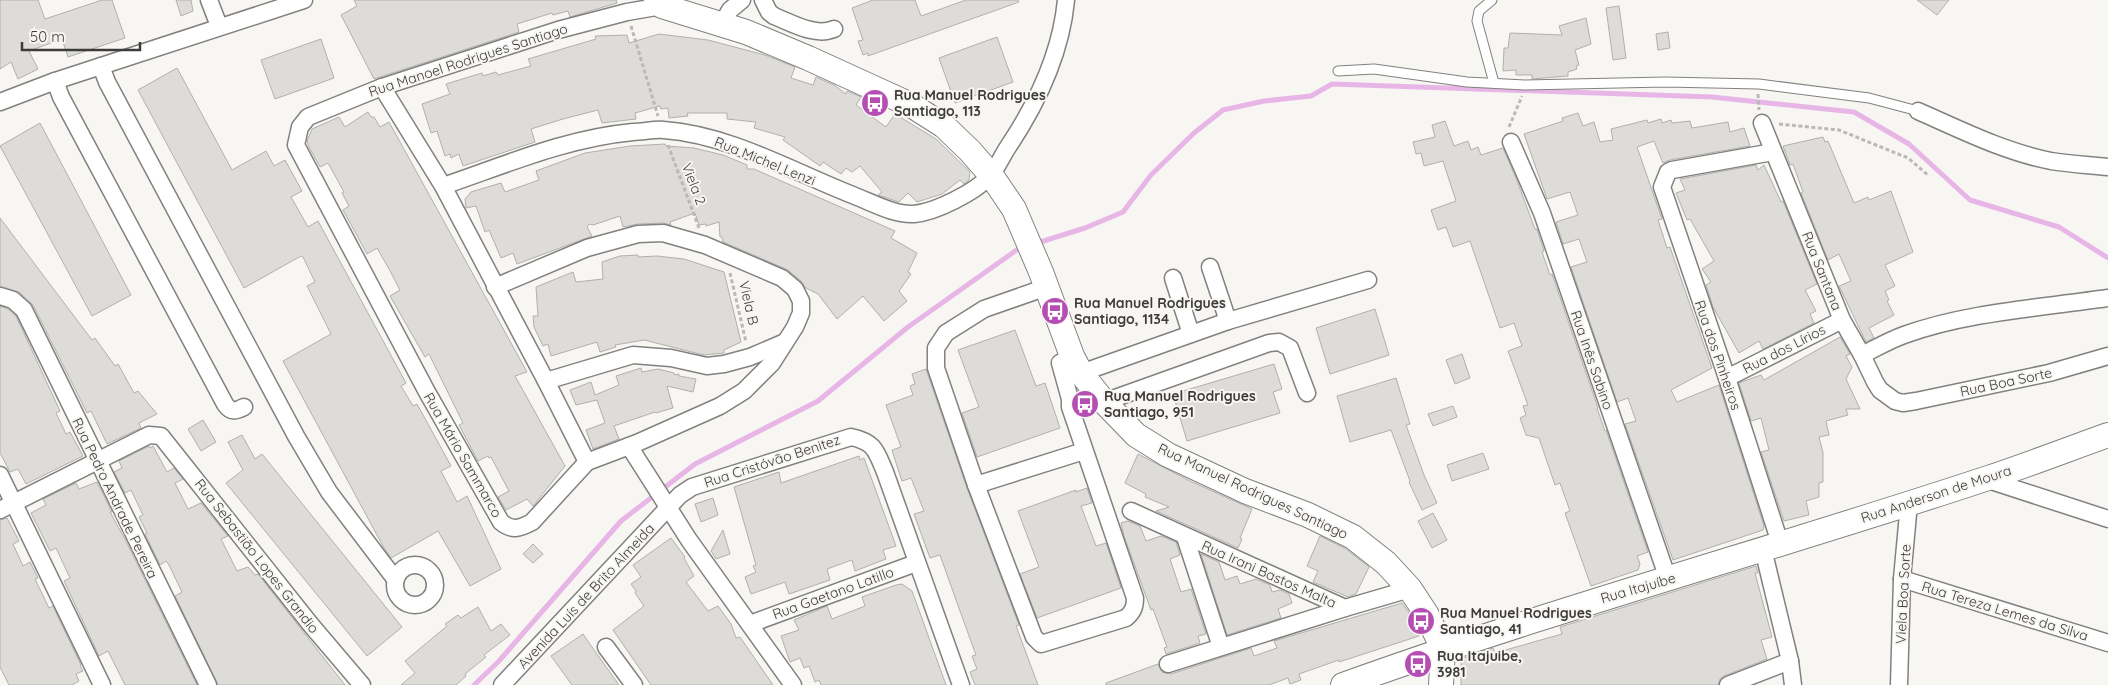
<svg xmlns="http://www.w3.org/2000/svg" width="2108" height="685" font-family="Quicksand,sans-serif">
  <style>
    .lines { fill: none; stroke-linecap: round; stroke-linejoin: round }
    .stream { stroke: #e8b6e6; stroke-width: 5 }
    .building { fill: #dddcd9; stroke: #b1b0ad }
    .lane-casing { stroke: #82817f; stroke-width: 11 }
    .street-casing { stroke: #82817f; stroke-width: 19 }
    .secondary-casing { stroke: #82817f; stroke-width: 26 }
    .path { stroke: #bab9b6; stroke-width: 3; stroke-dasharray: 4 2.5; stroke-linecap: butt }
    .lane { stroke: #fff; stroke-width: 9 }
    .street { stroke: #fff; stroke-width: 16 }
    .secondary { stroke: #fff; stroke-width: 24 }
    .labels { text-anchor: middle; stroke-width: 4; stroke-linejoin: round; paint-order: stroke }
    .street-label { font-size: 14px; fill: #3d3c3b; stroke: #f7f6f3 }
    .poi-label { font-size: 14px; font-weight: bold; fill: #3d3c3b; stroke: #f7f6f3; text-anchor: start }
  </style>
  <rect width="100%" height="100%" fill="#f7f6f3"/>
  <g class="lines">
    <g class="stream">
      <path d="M1034,244L1085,228L1123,212L1151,175L1194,133L1223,110L1264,101L1311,96L1332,84L1712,97L1854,112L1909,144L1970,200L2059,227L2108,258"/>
      <path d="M474,685L499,661L621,521L695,464L818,401L908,327L1018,249L1024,247"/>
    </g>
  </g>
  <g class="building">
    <path d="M0,0H38L45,19L102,0H112L125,38L68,57L62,39L29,51L38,69L18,79L11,62L0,69Z"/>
    <path d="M176,0H191L193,11L181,16Z"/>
    <path d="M354,0H616L617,3L570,17L568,11L553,15L552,13L517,24L519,32L374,79L341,15L357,6Z"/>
    <path d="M873,0H915L921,16L966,0H1018L1019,2L868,56V53L863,55L858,41L863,40L852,8Z"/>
    <path d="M1917,0H1949L1937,15Z"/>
    <path d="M1619,6L1626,58L1613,60L1606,8Z"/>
    <path d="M1586,18L1591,44L1575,50L1579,65L1576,66L1577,69L1568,72V76L1532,79V75H1516V70L1503,71L1504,48H1508L1510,33L1562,35L1559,26Z"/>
    <path d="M1668,32L1670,48L1658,50L1656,34Z"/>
    <path d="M659,34L708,40L765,55L795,67L791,78L813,85L816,77L834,85L846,94L847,91L861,97L856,105L886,127L895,114L936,139L970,172L969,180L964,184L960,180L942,194L917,202L908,193L899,202L878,195L882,192L860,166L852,172L846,168L841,174L823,162L820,166L783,140L785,137L754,128L756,122L727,119V113H687L688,116L669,118L668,108L661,109L660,106L635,113L636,119L602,123L598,110L563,119L531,129L535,142L463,166L459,154L451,158L450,154L445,156L437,131L431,133L422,104L450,94L446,84L482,73L483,76L496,72L498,75L531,66L528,59L596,39L595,36L627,35L629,43Z"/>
    <path d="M997,37L1013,82L955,103L939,58Z"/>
    <path d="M321,39L334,78L275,99L261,60Z"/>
    <path d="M177,68L232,170L266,151L274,166L285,160L302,191L291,197L308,227L318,221L406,383L401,386L413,406L417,404L451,466L441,471L457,502L467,496L501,569L470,586L438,531L391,558L384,548L283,361L331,334L307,286L315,282L303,257L301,256L244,288L138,90Z"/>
    <path d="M368,112L371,117H374L380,127L389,122L527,372L515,376L565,466L533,506L527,499L506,510L498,497L509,491L491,457L489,458L488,456L478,461L459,425L463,423L429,354L425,357L390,296L400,290L389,269L377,248L367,254L343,210L349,206L342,193L344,192L328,163L320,167L309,147L307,141L312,129L339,117L345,127Z"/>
    <path d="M1578,113L1583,126L1594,122L1600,142L1613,140L1611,129L1647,120L1648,123L1661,119L1662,123L1671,120L1672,123L1690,121L1692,128L1728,122L1730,132L1744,128L1750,146L1670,160L1663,163L1654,141L1637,147L1662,219L1658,220L1667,248L1670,247L1712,368L1671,390L1677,402L1719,385L1764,526L1763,530L1673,560L1625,424L1636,421L1628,398L1617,402L1571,267L1587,262L1579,239L1563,244L1556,222L1578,215L1570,192L1547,199L1524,134L1563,121L1562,118Z"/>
    <path d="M1445,121L1454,146L1468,141L1471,150L1478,147L1481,155L1503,148L1516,178L1535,229H1537L1544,251L1542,252L1550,275L1552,274L1598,408H1597L1605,431L1606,430L1648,552L1637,556L1640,564L1638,570L1591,586L1565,513L1570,511L1560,483L1555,485L1539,438L1526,435L1520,418L1526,415L1523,406L1528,405L1508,351L1522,346L1514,323L1500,328L1470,241L1453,247L1446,227L1438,230L1431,210L1456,201L1443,161L1424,166L1421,153L1416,154L1413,142L1435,137L1432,125Z"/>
    <path d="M40,123L131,295L92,316L0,146Z"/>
    <path d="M1823,137L1825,142L1828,141L1854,203L1868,197L1869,200L1891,191L1913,252L1885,265L1895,286L1885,291L1889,300L1887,301L1894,315L1869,328L1874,338L1866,342L1839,286L1851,281L1839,254L1828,260L1801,193L1803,192L1793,164L1790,165L1783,146Z"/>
    <path d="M665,144L666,146L694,148L723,155L747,165V169H754L895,231L891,238L917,253L908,272L911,274L899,291L907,301L884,321L863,296L837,319L818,294L806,288L801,281L788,270L723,242L722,237H720L719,222L706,226V224L699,225L695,213L670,222L671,225L663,223L638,224L623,227L620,216L593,225L589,224L587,227L592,236L517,264L513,253L501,258L489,230L485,232L476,206L466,208L465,199L471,192L501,183L505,192L539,180L536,171L585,153L630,146Z"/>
    <path d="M1756,165L1758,170L1764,165L1781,202L1783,201L1817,284L1805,290L1816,311L1810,314L1814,323L1763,349L1759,341L1739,353L1713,307L1706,285L1711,282L1702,269L1714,261L1690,219L1687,220L1676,193L1685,190L1680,179Z"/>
    <path d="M0,218L92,340L95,338L115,366L118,364L134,393L138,391L157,414L139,423L141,428L107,444L91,411L87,413L33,305L19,292L0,286Z"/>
    <path d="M638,255V257L657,256L684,259L724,272L741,342L724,350V353L704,355L644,340L615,345L616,347L600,352L597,342L551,356L548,344L543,346L534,327L533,316H538L536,287L573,272L576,282L603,279L602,262L620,256Z"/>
    <path d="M0,306L8,309L16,316L60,411L56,413L66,434L70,432L83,456L26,484L18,469L10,472L0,453Z"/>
    <path d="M1375,309L1389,355L1330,374L1316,328Z"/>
    <path d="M1015,330L1036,386L1045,383L1060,428L977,457L962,413L979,407L958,350Z"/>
    <path d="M1840,337L1850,354L1846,356L1852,367L1846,379L1860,409H1846L1848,415L1826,421L1829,435L1819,437L1823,453V482L1819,483V497L1806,501L1809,515L1784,521L1761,452L1769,450L1761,418L1751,421L1739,383L1761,375L1764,380Z"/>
    <path d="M1462,354L1470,378L1455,384L1446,360Z"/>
    <path d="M1274,364L1282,389L1273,392L1280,413L1187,441L1173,394Z"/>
    <path d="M641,368L642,372L658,369L674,373L675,375L679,374V376L696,379L693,392L667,386L673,408L656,413L655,412L614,426L619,439L593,449L586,430L605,423L597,400L576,405L570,390L591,382L595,395L619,385L616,376Z"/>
    <path d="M926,369L967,488L1019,625L1016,626L1038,685H975L970,672L977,669L972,656L976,655L960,611L940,555L930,558L914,514L924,511L911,478L902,481L898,469L892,450L901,447L886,405L913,395L910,386L915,384L912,374Z"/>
    <path d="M1396,378L1410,424L1406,425L1424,475L1437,503L1422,510L1409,482L1410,481L1391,430L1350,442L1337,396Z"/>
    <path d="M1453,406L1457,417L1433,426L1428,414Z"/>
    <path d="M203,420L216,442L201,451L188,429Z"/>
    <path d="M242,435L255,459L262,454L402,627L367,656L226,483L243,470L228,442Z"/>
    <path d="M149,446L150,448L153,446L167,472L174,468L183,479L175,483L188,509L201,503L228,536L221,539L237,571L248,567L255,575L258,574L345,685H218L175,596L182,592L169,565L166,561L160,565L145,534L147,533L139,517L143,515L131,490L125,493L114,472L122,468L119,461Z"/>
    <path d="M1483,453L1489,469L1452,481L1447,465Z"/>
    <path d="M1138,454L1190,481L1252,509L1240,538L1242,539L1238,548L1156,511L1169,507L1145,497L1146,494L1125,483Z"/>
    <path d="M859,456L860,460L864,458L896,546L883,550L886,559L855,571L852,560L827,569L830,580L789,594L785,582L751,594L745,577L756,572L753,566L756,565L734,487L779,472L781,483Z"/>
    <path d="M97,482L112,512H110L127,543L197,685H125L108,651L99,656L64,581L70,578L56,548L50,551L31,513L46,505L43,499L76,483L79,489Z"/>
    <path d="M1087,488L1092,503L1081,506L1096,546L1106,543L1121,588L1037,618L1020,574L1039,567L1018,511L1076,490V492Z"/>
    <path d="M713,498L718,515L701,522L695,504Z"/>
    <path d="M1433,513L1447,540L1432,548L1418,521Z"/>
    <path d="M7,518L19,541L13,544L23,566L30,562L38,578L35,579L49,608L53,606L81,665L80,666L83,671L76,674L79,681L72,685H9L0,667V520Z"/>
    <path d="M1128,521L1140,526L1146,541L1161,536L1176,542L1180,555L1170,559L1181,592L1191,589L1206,634L1198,636L1200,643L1166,654L1164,648L1167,647L1153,609L1151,610L1124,536L1121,523Z"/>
    <path d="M723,530L730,554L716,559L711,551Z"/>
    <path d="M1320,536L1346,549L1369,567L1356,594L1348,597L1313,582L1318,571L1307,566Z"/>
    <path d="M671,538L685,557L684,558L694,576L686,582L708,611L718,606L731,624L736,638L740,637L773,685H651L631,656L613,630L644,606L635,593L636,591L631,584L641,577L633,565Z"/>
    <path d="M533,544L543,554L533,563L523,554Z"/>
    <path d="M1201,554L1219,562L1225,580L1237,576L1240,584L1256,579L1270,585L1272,592L1280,590L1289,594L1292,603L1278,609L1281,618L1227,635Z"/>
    <path d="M1756,566L1758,573H1755L1772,637L1761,640L1767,659L1724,676L1720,679L1718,685H1461V659L1493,648L1495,653L1562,634L1560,627Z"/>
    <path d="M902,584L912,591L946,685H821L819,680L815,682L809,666L804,668L800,658L790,662L781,636L799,630L794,620L827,606L832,619L865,606L862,597L896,585Z"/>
    <path d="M1402,603L1415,622L1420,633L1419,636L1339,662V660L1336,661L1299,674L1301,680L1290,684L1288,678L1269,685H1106V683L1158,664L1162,672L1171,674L1251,648L1254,656L1277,648L1274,641Z"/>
    <path d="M478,607L491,631L501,624L510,635L484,655L486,657L465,674L466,676L456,685H401L415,673L405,661L447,626L445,624L458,615L461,618Z"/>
    <path d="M583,634L592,647L619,685H572L551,656Z"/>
  </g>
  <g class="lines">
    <g class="lane-casing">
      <g id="lane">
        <path d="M1492,0L1479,11L1477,21L1494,83"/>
        <path d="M1338,71L1374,69L1467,82L1525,85L1665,82L1759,84L1869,98L1918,111"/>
      </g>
    </g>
    <g class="street-casing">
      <g id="street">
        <path d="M209,0L219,26"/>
        <path d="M763,0L769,12L774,16C792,23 815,37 834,29"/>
        <path d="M722,24L730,10L742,0"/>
        <path d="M101,66L107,82L296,436L329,492L395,579"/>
        <path d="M55,81L61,97L225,404C231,413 236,411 244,407"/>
        <path d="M382,87L443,186L546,381L587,462"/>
        <path d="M0,102L55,81L304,0"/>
        <path d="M1918,111C1961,130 2005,152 2051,161C2069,164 2089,165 2108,167"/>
        <path d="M1762,123L1842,320L1862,355L1875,382L1880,390L1895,401L1903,403L1916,401L2049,373L2108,356"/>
        <path d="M1511,142L1542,213L1668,579"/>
        <path d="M1773,152L1672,170L1668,172L1662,187L1727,378L1780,543"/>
        <path d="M443,186C505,165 567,138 633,132C643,132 654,129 664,130C731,135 793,172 855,196C873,203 894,215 914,214C936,212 975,192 990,176C997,168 1002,156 1008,147C1038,102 1061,54 1066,0"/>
        <path d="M1210,267L1228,321"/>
        <path d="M1173,278L1191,334"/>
        <path d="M495,287L587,248L638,234L663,233L705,245L782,278L795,289L801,301V313L795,327L772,363L744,391L720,406L637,443L587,462L532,522C519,529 512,531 501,522L427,392L296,145L300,127L308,117L382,87L558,30L627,12L662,6"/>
        <path d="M1047,287L984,309L946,333L936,348V368L976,485L1034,637L1041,644L1126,618C1133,612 1135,607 1135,598L1070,407V399L1060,363L1072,356"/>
        <path d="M0,296L13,300L24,310L208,685"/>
        <path d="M1862,355C1876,348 1890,340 1904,335C1968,312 2040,308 2108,298"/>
        <path d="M1081,373L1228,321L1368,280"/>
        <path d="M1727,378L1842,320"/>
        <path d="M546,381L633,355L671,358L707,366L724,364L750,357L785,342"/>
        <path d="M1104,402L1269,343L1279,342L1290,348L1307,393"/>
        <path d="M629,446L689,540L793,685"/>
        <path d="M0,475L102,685"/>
        <path d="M1985,479L2108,519"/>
        <path d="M976,485L1084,451"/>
        <path d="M0,510L149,435L161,436L311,625L362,685"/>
        <path d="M1131,511L1345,608L1410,589"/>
        <path d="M1185,537L1221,647"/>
        <path d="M1763,549L1790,661L1793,685"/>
        <circle cx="415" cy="585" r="20"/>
        <path d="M1902,579L2108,643"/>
        <path d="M750,624L916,563"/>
        <path d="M606,647L634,685"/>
        <path d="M1168,664L1345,608"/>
        <path d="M502,685L680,495L692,487L851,437C875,442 876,451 885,472L961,685"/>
        <path d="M1728,685L1790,661"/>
        <path d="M1899,685L1902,579L1909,503"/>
      </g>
    </g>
    <g class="secondary-casing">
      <g id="secondary">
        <path d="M656,0L662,6L746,32L808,58L911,105L944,126L970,151L991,175L1014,209L1041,272L1072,356L1081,373L1104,402L1136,435L1168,455L1245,491L1308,515L1353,537L1386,563L1410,589L1427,615L1443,649L1441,685"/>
        <path d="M1343,685C1554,609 1770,550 1982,480C2025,466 2066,450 2108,435"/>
      </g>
    </g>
    <g class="path">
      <path d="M631,26L658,116"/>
      <path d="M1758,94L1759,110"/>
      <path d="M1779,124L1839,130L1908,158L1929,176"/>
      <path d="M1509,127L1522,96"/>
      <path d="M668,145L699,228"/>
      <path d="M730,273L746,342"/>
    </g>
    <use href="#lane" class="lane"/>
    <use href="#street" class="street"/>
    <use href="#secondary" class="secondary"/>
  </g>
  <defs>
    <g id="bus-disc" transform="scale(1.4375)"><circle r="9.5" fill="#b44eb2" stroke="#f7f6f3"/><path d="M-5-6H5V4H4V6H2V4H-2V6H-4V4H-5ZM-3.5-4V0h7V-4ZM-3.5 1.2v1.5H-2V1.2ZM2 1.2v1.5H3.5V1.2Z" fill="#fff"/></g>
  </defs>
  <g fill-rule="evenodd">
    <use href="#bus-disc" x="875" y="103"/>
    <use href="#bus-disc" x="1055" y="311"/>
    <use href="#bus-disc" x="1085" y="404"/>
    <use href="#bus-disc" x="1421" y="621"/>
    <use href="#bus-disc" x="1418" y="664"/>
  </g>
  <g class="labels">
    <g class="street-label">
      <text transform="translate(468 60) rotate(-18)" y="5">Rua Manoel Rodrigues Santiago</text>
      <text transform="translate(765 161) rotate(22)" y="5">Rua Michel Lenzi</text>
      <text transform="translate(694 184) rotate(69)" y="5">Viela 2</text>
      <text transform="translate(1822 271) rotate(68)" y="5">Rua Santana</text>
      <text transform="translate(749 303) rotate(77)" y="5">Viela B</text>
      <text transform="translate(1784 349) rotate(-27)" y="5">Rua dos Lírios</text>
      <text transform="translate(1718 355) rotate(71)" y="5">Rua dos Pinheiros</text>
      <text transform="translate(1592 360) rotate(71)" y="5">Rua Inês Sabino</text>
      <text transform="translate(2006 382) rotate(-12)" y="5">Rua Boa Sorte</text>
      <text transform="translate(463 455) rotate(60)" y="5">Rua Mário Sammarco</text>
      <text transform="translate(772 461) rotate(-18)" y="5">Rua Cristóvão Benitez</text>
      <text transform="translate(1253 491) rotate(25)" y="5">Rua Manuel Rodrigues Santiago</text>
      <text transform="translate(1936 494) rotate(-18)" y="5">Rua Anderson de Moura</text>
      <text transform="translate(115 498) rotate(64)" y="5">Rua Pedro Andrade Pereira</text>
      <text transform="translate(257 556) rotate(52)" y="5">Rua Sebastião Lopes Grandio</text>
      <text transform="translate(1269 574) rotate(24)" y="5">Rua Irani Bastos Malta</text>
      <text transform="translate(1638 588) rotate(-16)" y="5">Rua Itajuíbe</text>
      <text transform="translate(833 593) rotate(-20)" y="5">Rua Gaetano Latillo</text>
      <text transform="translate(1903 594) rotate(-87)" y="5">Viela Boa Sorte</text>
      <text transform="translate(586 596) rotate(-47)" y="5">Avenida Luís de Brito Almeida</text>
      <text transform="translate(2005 611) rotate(17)" y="5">Rua Tereza Lemes da Silva</text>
    </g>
    <g class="poi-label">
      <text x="894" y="100">Rua Manuel Rodrigues<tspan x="894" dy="16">Santiago, 113</tspan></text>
      <text x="1074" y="308">Rua Manuel Rodrigues<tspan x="1074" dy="16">Santiago, 1134</tspan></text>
      <text x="1104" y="401">Rua Manuel Rodrigues<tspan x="1104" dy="16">Santiago, 951</tspan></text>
      <text x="1440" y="618">Rua Manuel Rodrigues<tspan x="1440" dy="16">Santiago, 41</tspan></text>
      <text x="1437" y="661">Rua Itajuibe,<tspan x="1437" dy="16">3981</tspan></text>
    </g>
  </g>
  <path d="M22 42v8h118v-8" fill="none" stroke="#3d3c3b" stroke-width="2.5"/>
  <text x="30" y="42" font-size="15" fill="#3d3c3b" stroke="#f7f6f3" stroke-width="4" paint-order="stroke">50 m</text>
</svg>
